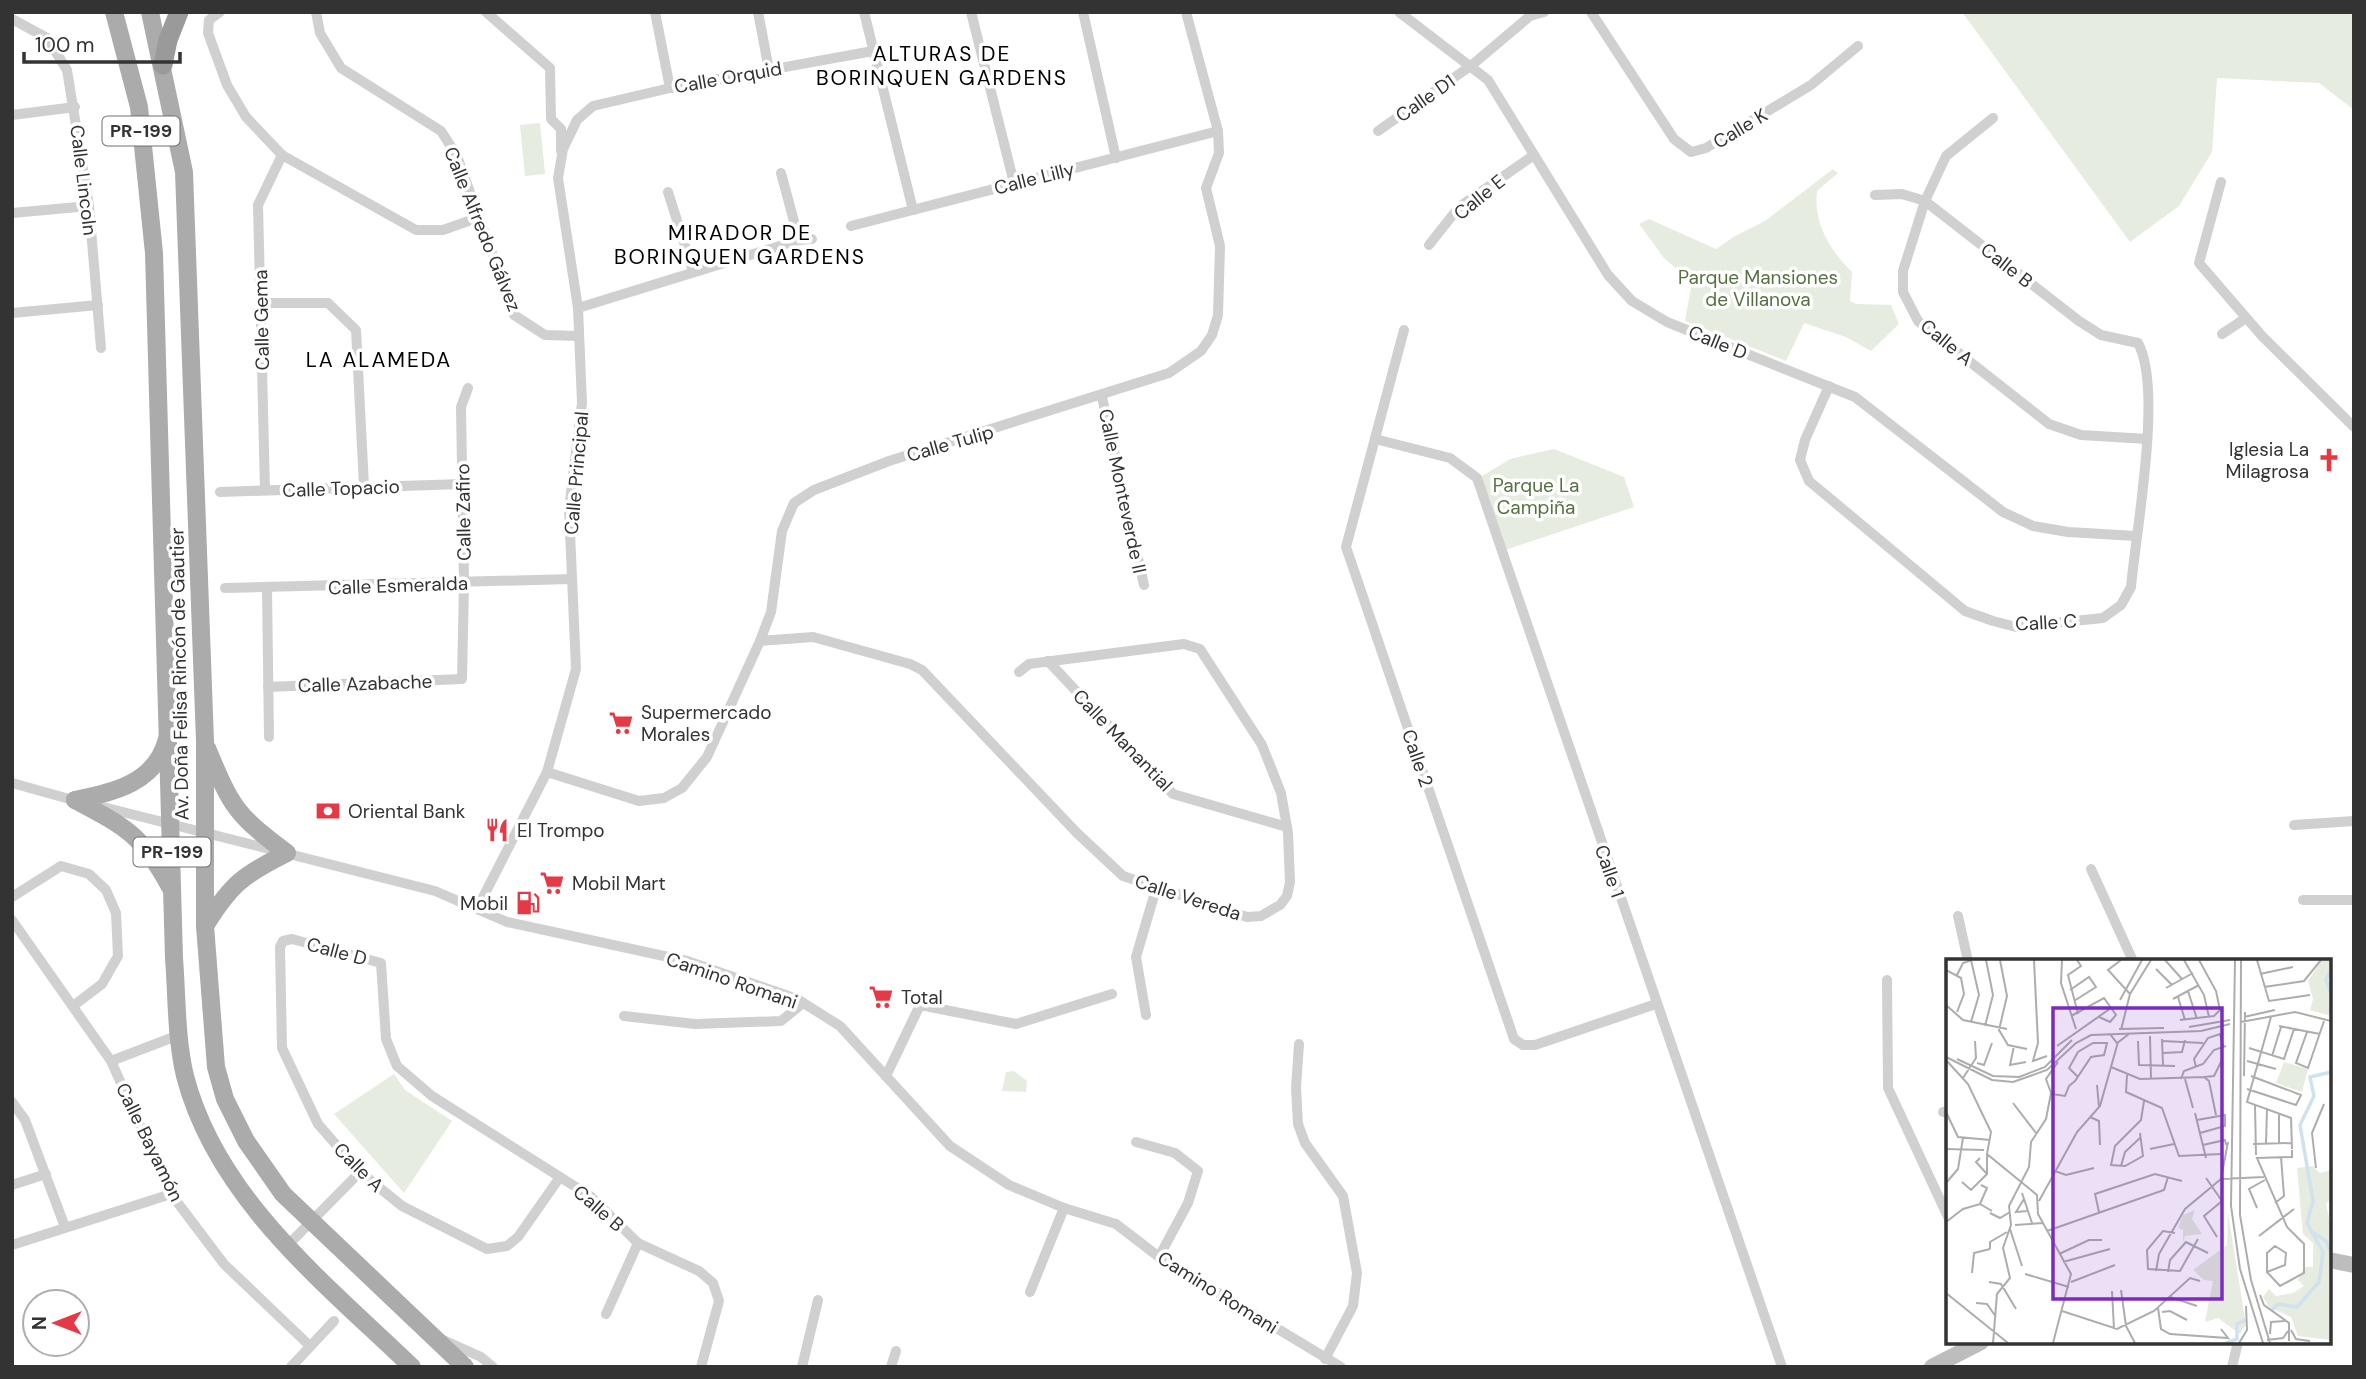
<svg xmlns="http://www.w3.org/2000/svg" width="2366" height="1379" font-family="'DM Sans',sans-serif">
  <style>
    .green { fill: #e6ecdf }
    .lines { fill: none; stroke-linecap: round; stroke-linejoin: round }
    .street { stroke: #d0d0d0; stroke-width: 10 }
    .secondary { stroke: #bdbdbd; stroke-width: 16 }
    .primary { stroke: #ababab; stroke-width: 18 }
    .highway { stroke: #9a9a9a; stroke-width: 19 }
    .labels { text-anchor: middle; stroke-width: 7; stroke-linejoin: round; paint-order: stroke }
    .shield { fill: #fff; stroke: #707070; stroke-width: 2 }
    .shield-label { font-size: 18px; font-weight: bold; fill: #333 }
    .street-label { font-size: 19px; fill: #333; stroke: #fff }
    .park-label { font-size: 19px; fill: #56703f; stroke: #fff }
    .poi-label { font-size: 19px; fill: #333; stroke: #fff; text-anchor: start }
    .neighbourhood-label { font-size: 21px; letter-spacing: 2px; fill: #000; stroke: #fff }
    .inset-river { fill: none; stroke: #cfe2ee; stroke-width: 3.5 }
    .inset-road { fill: none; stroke: #adadad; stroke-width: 2 }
    .view { fill: #7b2cbf; fill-opacity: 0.15; stroke: #7b2cbf; stroke-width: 3.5 }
    .inset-edge { fill: none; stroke: #333; stroke-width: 3.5 }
  </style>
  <rect width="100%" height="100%" fill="#fff"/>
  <g class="green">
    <path d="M1962,12H2354V110L2319,83L2217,78L2212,152L2179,206L2130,242Z"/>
    <path d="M540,123L545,174L525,176L520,125Z"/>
    <path d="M1833,169L1838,173L1817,191C1813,224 1830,250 1852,272L1850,301L1856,304L1891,305L1899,324L1871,351L1846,337L1804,323L1786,361L1685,321L1692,282L1664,258L1639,224L1649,219L1716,249L1735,236L1765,221Z"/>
    <path d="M1554,449L1624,477L1634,507L1505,550L1479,478L1510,459Z"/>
    <path d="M1014,1071L1027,1081L1026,1092L1002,1091L1006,1072Z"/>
    <path d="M394,1074L405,1090L452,1121L404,1193L334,1114Z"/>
  </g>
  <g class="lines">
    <g class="street">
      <path d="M220,12L209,20L208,33L227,85L246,117L282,155L416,230H443L477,218"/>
      <path d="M316,12L320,33L341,68L441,131L457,156L514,315L545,335L579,336"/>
      <path d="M486,12L550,68L551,119L561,129V151"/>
      <path d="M655,12L670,88"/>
      <path d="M758,12L769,70"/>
      <path d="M864,12L913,210"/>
      <path d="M971,12L1014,183"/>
      <path d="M1083,12L1116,158"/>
      <path d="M1399,12L1488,80L1608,275L1632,301L1667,322L1855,397L2003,512L2033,526L2068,532L2136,536"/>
      <path d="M1591,12L1674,139L1691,152L1706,148L1811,85L1858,46"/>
      <path d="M12,19L47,38L67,70L89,206L101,348"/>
      <path d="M12,115L75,107"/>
      <path d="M1993,118L1946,156L1925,201L1903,271V292L1918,321L2049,424L2081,435L2147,439"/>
      <path d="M1378,131L1472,65L1530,16L1544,12"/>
      <path d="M781,173L799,240"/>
      <path d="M2221,182L2199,263L2262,336L2354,427"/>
      <path d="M668,192L693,271"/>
      <path d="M12,213L89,206"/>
      <path d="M851,226L1218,131"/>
      <path d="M1429,245L1459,207L1534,155"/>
      <path d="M260,303H328L356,330L364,486"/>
      <path d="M578,308L799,240L812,239"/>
      <path d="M12,313L98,305"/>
      <path d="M1404,330L1346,547L1514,1039L1523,1045H1535L1656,1004"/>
      <path d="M2222,334L2246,318"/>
      <path d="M1829,386L1805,440L1800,460L1809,481L1965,611L1993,621L2016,627L2103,618L2121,605L2131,587C2136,531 2163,388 2138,343L2101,335L2079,321L1925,201L1902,194L1875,195"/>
      <path d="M1102,397L1144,585"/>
      <path d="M1375,439L1450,458L1477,478L1782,1367"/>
      <path d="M265,490L258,205L282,155"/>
      <path d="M220,492L462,484"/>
      <path d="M225,588L571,579"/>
      <path d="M267,588L269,737"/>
      <path d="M760,641L813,637L910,664L922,670L1077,833L1123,876L1247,917L1261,916L1280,905L1287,896L1290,882L1288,833L1281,793L1262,745L1200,649L1184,644L1044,662L1029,664L1019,672"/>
      <path d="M1048,661L1173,794L1287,827"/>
      <path d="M268,687L462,679L464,583L461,407L468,388"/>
      <path d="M547,772L639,801L664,798L682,788L707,757L760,641L771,612L782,531L794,503L814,490L889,461L1169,373L1201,351L1212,335L1218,315L1220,246L1206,188L1219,153L1218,131L1186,12"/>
      <path d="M12,783L80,802"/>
      <path d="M99,806L435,891L507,922L687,961L797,999L840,1026L950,1146L1009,1185L1064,1208L1116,1224L1159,1257L1341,1367"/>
      <path d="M2294,825L2354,821"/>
      <path d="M2091,869L2133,961"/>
      <path d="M12,897L61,866L89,874L106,890L116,913L118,956L102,984L73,1006"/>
      <path d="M2303,900H2354"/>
      <path d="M478,907L547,772L576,669L569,509L582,403L578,308L558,178L563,149L577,120L593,106L670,88L873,51"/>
      <path d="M1958,916L1968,961"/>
      <path d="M12,920L111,1061L171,1194L224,1264L310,1346"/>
      <path d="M1887,980L1888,1088L1948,1217"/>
      <path d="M1146,1015L1136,957L1156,889"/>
      <path d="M624,1016L695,1024L781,1021L803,1003"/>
      <path d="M1299,1044L1296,1088L1298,1124L1305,1143L1343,1196L1357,1273L1353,1306L1325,1359"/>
      <path d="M111,1061L179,1035"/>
      <path d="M886,1076L920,1005L1016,1024L1112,994"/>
      <path d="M12,1102L25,1120L65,1227"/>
      <path d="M1943,1112H1948"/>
      <path d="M1136,1142L1175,1153L1198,1171L1188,1203L1159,1257"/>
      <path d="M560,1177L518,1237L507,1246L487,1249L402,1206L360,1172L318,1124L282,1048L280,947L283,941L292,939L381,963L386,1039L397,1066L432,1096L590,1196L638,1243L699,1271L713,1283L719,1301L701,1367"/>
      <path d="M12,1185L46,1174"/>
      <path d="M12,1245L171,1194"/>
      <path d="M286,1247L360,1172"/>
      <path d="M1030,1292L1064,1208"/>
      <path d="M606,1314L638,1243"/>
      <path d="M441,1339L481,1357L493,1367"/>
      <path d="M291,1367L334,1321"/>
      <path d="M802,1367L818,1300"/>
      <path d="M891,1367L896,1351"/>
      <path d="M2232,1367L2238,1342"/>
    </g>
    <g class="secondary">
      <path d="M2329,1260L2354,1265"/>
      <path d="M1932,1367L1981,1342"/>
    </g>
    <g class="primary">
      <path d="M114,12L139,107L154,253L174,958C177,997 176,1038 185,1076C217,1199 325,1283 412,1367"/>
      <path d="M150,12L184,172L205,741V926L216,1067L225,1099L246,1141L283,1194L465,1367"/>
      <path d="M75,800C126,827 142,835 170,887"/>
      <path d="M75,800C114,792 156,783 167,739"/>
      <path d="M205,926C231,884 243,875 287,853C235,814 232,808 207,748"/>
    </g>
    <path class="highway" d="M163,65L168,40L179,12"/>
  </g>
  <defs>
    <g id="church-bare" transform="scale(1.89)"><path d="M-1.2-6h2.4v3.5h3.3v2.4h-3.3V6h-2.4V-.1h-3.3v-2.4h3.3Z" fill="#e63946" stroke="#fff" stroke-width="2.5" paint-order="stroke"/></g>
    <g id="supermarket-bare" transform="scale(1.89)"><path d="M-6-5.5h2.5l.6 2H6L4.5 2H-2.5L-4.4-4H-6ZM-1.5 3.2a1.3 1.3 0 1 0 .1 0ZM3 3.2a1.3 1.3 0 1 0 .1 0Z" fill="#e63946" stroke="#fff" stroke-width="2.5" paint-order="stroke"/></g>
    <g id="bank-bare" transform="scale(1.89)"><path d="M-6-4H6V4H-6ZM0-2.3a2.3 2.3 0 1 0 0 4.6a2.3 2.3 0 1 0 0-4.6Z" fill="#e63946" stroke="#fff" stroke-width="2.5" paint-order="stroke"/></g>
    <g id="restaurant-bare" transform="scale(1.89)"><path d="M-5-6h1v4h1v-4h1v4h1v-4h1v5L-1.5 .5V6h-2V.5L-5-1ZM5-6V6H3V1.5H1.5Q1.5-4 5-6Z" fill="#e63946" stroke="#fff" stroke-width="2.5" paint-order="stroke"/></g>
    <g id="fuel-bare" transform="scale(1.89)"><path d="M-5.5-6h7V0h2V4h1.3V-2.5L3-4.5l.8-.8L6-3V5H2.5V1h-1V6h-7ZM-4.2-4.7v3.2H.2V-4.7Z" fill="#e63946" stroke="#fff" stroke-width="2.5" paint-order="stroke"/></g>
  </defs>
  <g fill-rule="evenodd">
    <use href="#church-bare" x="2329" y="460"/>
    <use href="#supermarket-bare" x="621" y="723"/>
    <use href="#bank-bare" x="328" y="811"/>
    <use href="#restaurant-bare" x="497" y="830"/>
    <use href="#supermarket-bare" x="552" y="883"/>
    <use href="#fuel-bare" x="528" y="903"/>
    <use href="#supermarket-bare" x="881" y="997"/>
  </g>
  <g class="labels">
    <g class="shield">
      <rect x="102.5" y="116.5" width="77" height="29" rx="5"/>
      <rect x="133.5" y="837.5" width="77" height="29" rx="5"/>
    </g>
    <g class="shield-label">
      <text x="141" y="137">PR-199</text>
      <text x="172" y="858">PR-199</text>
    </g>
    <g class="street-label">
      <text transform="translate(728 77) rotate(-10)" y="7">Calle Orquid</text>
      <text transform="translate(1425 98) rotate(-35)" y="7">Calle D1</text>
      <text transform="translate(1740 128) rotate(-31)" y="7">Calle K</text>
      <text transform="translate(1034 178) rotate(-14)" y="7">Calle Lilly</text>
      <text transform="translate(84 180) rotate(83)" y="7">Calle Lincoln</text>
      <text transform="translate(1479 197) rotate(-39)" y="7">Calle E</text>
      <text transform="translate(483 229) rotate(68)" y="7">Calle Alfredo Gálvez</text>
      <text transform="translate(2007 265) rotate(38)" y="7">Calle B</text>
      <text transform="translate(261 320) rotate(-91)" y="7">Calle Gema</text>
      <text transform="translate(1718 342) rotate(22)" y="7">Calle D</text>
      <text transform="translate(1947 342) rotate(39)" y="7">Calle A</text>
      <text transform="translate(950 443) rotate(-16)" y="7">Calle Tulip</text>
      <text transform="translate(576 473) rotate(-85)" y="7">Calle Principal</text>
      <text transform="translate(341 488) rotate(-2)" y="7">Calle Topacio</text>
      <text transform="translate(1123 491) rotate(78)" y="7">Calle Monteverde II</text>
      <text transform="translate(463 512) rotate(-91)" y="7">Calle Zafiro</text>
      <text transform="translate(398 585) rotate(-2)" y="7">Calle Esmeralda</text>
      <text transform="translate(2046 622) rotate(-3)" y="7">Calle C</text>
      <text transform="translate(179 674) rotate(-91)" y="7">Av. Doña Felisa Rincón de Gautier</text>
      <text transform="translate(365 683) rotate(-2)" y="7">Calle Azabache</text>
      <text transform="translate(1123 740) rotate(46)" y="7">Calle Manantial</text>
      <text transform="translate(1418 758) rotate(71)" y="7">Calle 2</text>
      <text transform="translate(1610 871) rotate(71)" y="7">Calle 1</text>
      <text transform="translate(1188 897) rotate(18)" y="7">Calle Vereda</text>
      <text transform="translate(337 951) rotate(15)" y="7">Calle D</text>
      <text transform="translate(732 980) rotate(19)" y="7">Camino Romani</text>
      <text transform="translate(150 1142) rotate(64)" y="7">Calle Bayamón</text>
      <text transform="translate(359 1167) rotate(45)" y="7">Calle A</text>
      <text transform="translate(599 1208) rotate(41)" y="7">Calle B</text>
      <text transform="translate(1218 1292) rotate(32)" y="7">Camino Romani</text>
    </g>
    <g class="park-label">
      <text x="1758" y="284">Parque Mansiones<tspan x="1758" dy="22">de Villanova</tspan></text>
      <text x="1536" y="492">Parque La<tspan x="1536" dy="22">Campiña</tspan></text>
    </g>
    <g class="poi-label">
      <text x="2309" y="456" text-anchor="end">Iglesia La<tspan x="2309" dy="22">Milagrosa</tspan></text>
      <text x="641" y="719">Supermercado<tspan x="641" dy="22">Morales</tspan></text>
      <text x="348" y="818">Oriental Bank</text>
      <text x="517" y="837">El Trompo</text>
      <text x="572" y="890">Mobil Mart</text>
      <text x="508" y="910" text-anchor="end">Mobil</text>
      <text x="901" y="1004">Total</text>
    </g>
    <g class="neighbourhood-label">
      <text x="942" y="61">ALTURAS DE<tspan x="942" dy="24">BORINQUEN GARDENS</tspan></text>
      <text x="740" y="240">MIRADOR DE<tspan x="740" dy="24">BORINQUEN GARDENS</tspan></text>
      <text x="379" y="367">LA ALAMEDA</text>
    </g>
  </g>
  <g transform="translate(1946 959)">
    <rect width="385" height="385" fill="#fff"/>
    <path d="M376,1H385V57L364,51L367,40L362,22ZM338,103L362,110L356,133L330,124ZM367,207L374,214L385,211V239L380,245L385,267V381L352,377L345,358L323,348L317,338L323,330L330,337L347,334L358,327L352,321L358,308H367V284L357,275L351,209ZM249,251L246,260L256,275L239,277L237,283V271L232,269L237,256ZM282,254L300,366L294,375L272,359L259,363L267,322L258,321L247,311L281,286Z" fill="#e6ecdf"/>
    <path class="inset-river" d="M385,11L380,21L385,34M368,274L380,282L385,294M326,351L332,345L351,348L373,323L377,293L361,264L367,242L354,166L368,137L364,118L385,113M280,384L291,380V365L300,361"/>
    <path class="inset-road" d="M54,1L61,37L53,71L62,86L81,90M88,1L92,84L87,102L101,97M116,1L115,24L130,70M131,1L135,7L122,16L132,55M175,1L162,11L184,35M219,1L236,20M238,1L258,36L263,58M289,1L285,247L294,310L317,384M295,1L294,256L305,321L324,384M311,1L323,42L364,36M210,10L226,26M0,11L15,19L18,35L11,53M314,15L347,8M11,16L17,4L26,1M318,28L358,22L375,1M220,29L247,14M124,31L143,18L150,28L128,42M242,32L251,60M232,38L239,61M227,40L253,26M174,41L196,1M0,46L17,61L61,70M125,57L158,39L170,56L164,63L153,58M298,58L329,51M325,58L301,143L345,159L346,190M234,61L268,57L274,51L270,32L253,1M25,63L33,36L25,1M295,63L349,53L385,62M39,67L47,36L40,1M333,67L374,75M243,68L284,61M173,70L218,69M175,71L184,35L205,1M361,73L350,104L362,109L378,62M164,75L171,84L183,75M204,77L205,119M216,80L217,106M192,82L193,106L229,107M216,82L257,84M68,87L64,106L80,103M111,87L165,49M303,89L338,100L348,70M217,94L236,93L239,81M326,97L335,68M0,98L46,121L67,123L101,111L130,84L145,76L255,72L284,65M11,100L47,117L73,118L99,108L126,81M0,101L22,125L45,173L41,195L91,236L92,255L125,315L107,384M301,102L330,110M31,104L38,106L46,84M165,108L194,120L258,118L263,122L270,156M250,108L248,100L262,79L274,75L277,87M181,116L180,133L216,149L233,197L275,195M298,117L299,53M258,118L268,117L276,101M17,119L30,99L29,82M235,120L238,112L257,105L268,91L280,87M239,120L247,149M151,126L153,148M301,130L350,146L355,136L305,117M106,135L119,137L123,127L129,122L145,98L158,96L161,84H147L132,93L123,109L132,118M67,144L90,174M309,146L310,196M0,153L12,178L44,181M249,154L260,199M144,158L153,162L154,186M251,161L279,156V167L254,174M194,174L197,197L179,207L165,206L169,187L195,161L198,142M333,184V155M307,185L346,184M320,185L321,150M257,186L279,181L280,186M0,190L38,191M204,190L228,185M34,199L30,203L41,215M175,207L179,193L195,178M370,209L366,174L378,145M109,212L120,216L148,209M260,219L276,242L258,257L271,278M275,220L318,218M16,223L25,231L41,215V195M0,224L12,210L17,179M76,234L86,264M78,240L70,253L81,252M93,242L131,173L154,147L172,83M329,244L338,237L335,198M34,245L41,229L35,226M311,249L303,230L319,221M153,253L149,235L209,215L236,222M44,254L54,259L64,253M0,263L17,250L34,245L46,252M69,266L97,264M64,270L76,307M101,272L218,231L222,218M229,274L217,272L201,291L202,310L234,312L252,280M313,277L348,250M329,287L340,294L339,306L321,313V294ZM44,290V283L61,273M113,295L143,281H156M117,303L164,290M210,312L213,295L239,250L275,220L282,183M222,313L224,301L240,283L262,294M321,313L334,327L358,314V285L341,268L311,199L346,198V191M26,314L28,294L44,290M79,315L123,328M43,323L55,325L70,350M125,323L169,306M175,331L180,367L189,384M166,332L168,370M0,334L62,384M314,336L318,346L343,364V382M224,338L251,347M30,344L41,345L50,358M212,349L215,370L224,375L282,379L275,370M116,352L171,370L208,352L244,319L254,322M216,353L224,352L241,361M345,371L350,380L364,382M324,375L325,363L339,362M321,381L337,379L342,372M47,384L51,335L64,319L57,289L65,266L63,247L83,208L85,183L100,160L105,134L100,120L112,103M293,384L301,371L300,347"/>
    <path class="view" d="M107,49H276V340H107Z"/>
    <rect width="385" height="385" class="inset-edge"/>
  </g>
  <rect width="2366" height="1379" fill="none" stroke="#333333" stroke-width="28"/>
  <g transform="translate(56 1323) rotate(270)"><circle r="33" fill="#ffffff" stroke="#adadad" stroke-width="2"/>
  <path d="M0-5L12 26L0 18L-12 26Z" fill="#e63946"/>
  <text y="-10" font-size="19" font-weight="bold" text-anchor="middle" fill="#333333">N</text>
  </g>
  <path d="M24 52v10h156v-10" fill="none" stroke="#333333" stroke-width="3.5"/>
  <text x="35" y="52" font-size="21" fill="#333333" stroke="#ffffff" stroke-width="5" paint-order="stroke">100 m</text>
</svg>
